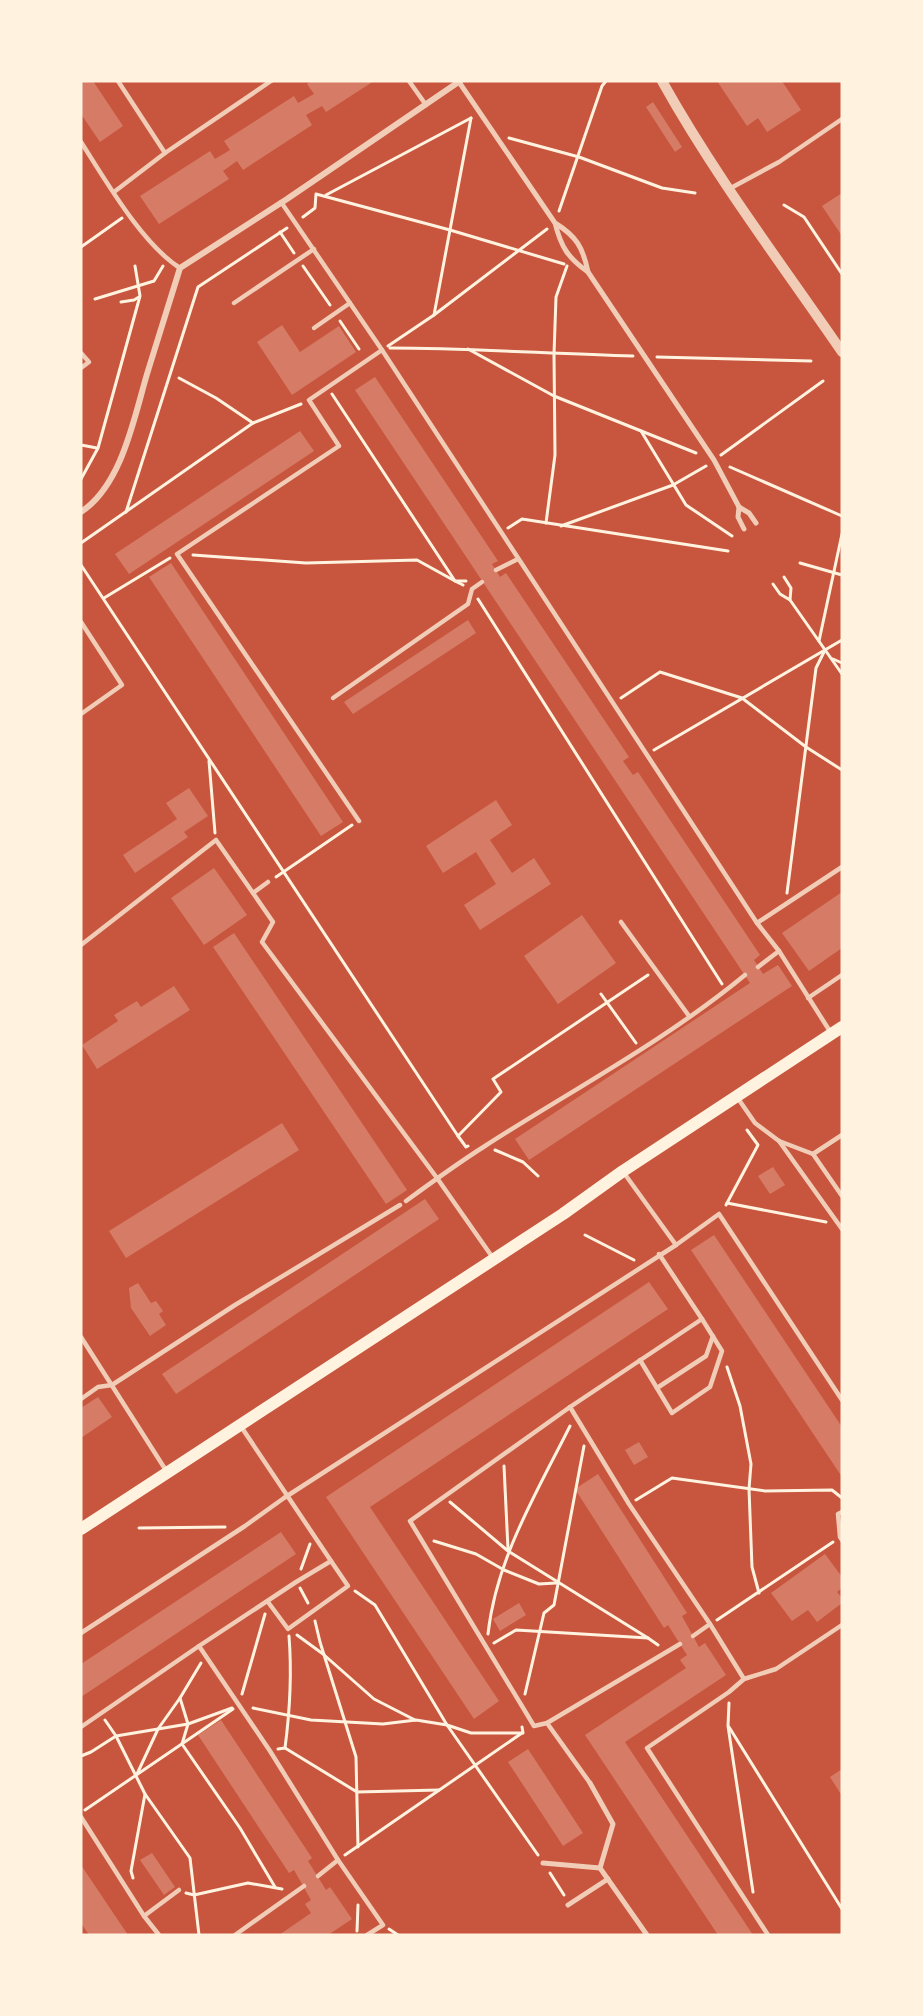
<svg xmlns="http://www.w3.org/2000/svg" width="923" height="2016" font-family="Overpass,sans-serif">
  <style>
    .building { fill: #d67c66 }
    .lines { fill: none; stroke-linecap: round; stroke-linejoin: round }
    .path { stroke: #fff3e0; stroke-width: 3 }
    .service { stroke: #f1ccb7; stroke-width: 4.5 }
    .pedestrian { stroke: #f1ccb7; stroke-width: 5 }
    .minor { stroke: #f1ccb7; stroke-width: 6 }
    .tertiary { stroke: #f1ccb7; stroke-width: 10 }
    .secondary { stroke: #fff3e0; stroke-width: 12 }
  </style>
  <rect width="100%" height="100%" fill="#c8553d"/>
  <g class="building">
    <path d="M81,81H93L123,126L100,142L81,114Z"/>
    <path d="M311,81H374L326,112L322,106L306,115L312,125L243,170L237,161L223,171L229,179L159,224L140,196L210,151L215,159L230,150L224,141L294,96L298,103L314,94L307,84Z"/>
    <path d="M717,81H782L801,110L767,132L758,118L747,126Z"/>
    <path d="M653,102L682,147L675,152L646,107Z"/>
    <path d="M842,193V236L822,206Z"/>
    <path d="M282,325L300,352L339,326L356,352L292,395L257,342Z"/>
    <path d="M375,377L498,561L492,564L500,577L506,573L629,757L623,761L633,775L638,772L760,955L754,960L763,974L778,965L792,986L529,1160L515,1139L750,983L355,390Z"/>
    <path d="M300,431L314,451L129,574L115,554Z"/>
    <path d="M171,563L343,822L321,836L149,577Z"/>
    <path d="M468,620L476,633L353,714L344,702Z"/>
    <path d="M189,788L208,816L184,832L188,837L135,873L123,855L177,819L166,803Z"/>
    <path d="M496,800L512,825L490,840L512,873L534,858L551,884L480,930L464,905L496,884L476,852L443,873L426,846Z"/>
    <path d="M214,868L247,915L204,945L171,898Z"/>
    <path d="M842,892V948L809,971L782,933Z"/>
    <path d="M582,915L616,963L558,1004L524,956Z"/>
    <path d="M234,933L407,1190L386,1204L213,947Z"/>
    <path d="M174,986L190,1010L97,1069L82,1045L118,1021L114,1015L137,1001L141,1007Z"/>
    <path d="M282,1123L299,1150L126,1258L109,1231Z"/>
    <path d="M773,1167L785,1185L770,1194L758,1176Z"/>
    <path d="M425,1199L439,1219L176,1394L162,1374Z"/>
    <path d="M714,1235L842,1427V1477L691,1250Z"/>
    <path d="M649,1282L668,1309L370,1507L499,1701L474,1719L326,1497Z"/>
    <path d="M138,1283L151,1303L156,1301L163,1311L159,1314L166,1325L150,1336L131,1308L129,1288Z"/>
    <path d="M98,1397L112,1417L81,1438V1408Z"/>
    <path d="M639,1442L648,1457L634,1465L625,1450Z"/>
    <path d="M598,1474L687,1613L682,1616L699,1647L705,1643L726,1675L625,1742L753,1935H718L585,1735L686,1668L680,1660L687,1655L668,1625L664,1628L575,1489Z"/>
    <path d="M281,1532L296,1554L81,1697V1664Z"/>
    <path d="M825,1554L842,1577V1588L837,1592L842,1598V1603L817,1622L808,1610L792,1621L771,1593Z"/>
    <path d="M519,1603L526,1615L500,1631L493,1619Z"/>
    <path d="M221,1720L312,1858L308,1861L326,1890L330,1887L352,1919L328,1935H279L311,1913L305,1904L311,1900L294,1870L289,1873L198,1735Z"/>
    <path d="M528,1749L583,1833L563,1846L508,1762Z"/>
    <path d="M842,1769V1796L830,1777Z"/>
    <path d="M152,1853L175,1887L164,1895L140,1860Z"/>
    <path d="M81,1865L128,1935H89L81,1923Z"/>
  </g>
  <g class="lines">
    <g class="path">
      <path d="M509,138L579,157L662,188L695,193"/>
      <path d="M326,195L471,118"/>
      <path d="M784,205L804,217L842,274"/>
      <path d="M559,211L602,86L606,81"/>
      <path d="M303,217L315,208L316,194L450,230L564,264"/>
      <path d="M280,232L294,253"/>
      <path d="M81,247L122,218"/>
      <path d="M303,266L330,305"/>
      <path d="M95,299L154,281L163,266"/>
      <path d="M121,302L134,300L139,297"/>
      <path d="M434,315L471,118"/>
      <path d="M340,321L359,349"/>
      <path d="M388,346L434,315L547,229"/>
      <path d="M390,348C471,348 552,354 633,356"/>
      <path d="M468,349L554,396L696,453"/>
      <path d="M657,357L811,361"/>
      <path d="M179,378L216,398L253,423"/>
      <path d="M332,394L455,581L463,585"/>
      <path d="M641,431L686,505L732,536"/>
      <path d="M81,445L97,448"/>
      <path d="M721,455L823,381"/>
      <path d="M730,467L842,516"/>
      <path d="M81,479L98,448L140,296L135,266"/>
      <path d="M126,512L198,287L287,228"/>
      <path d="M546,523L555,455L554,354L556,297L567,266"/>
      <path d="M561,526L673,485L706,466"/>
      <path d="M508,528L522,519L728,551"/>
      <path d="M81,543L253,423L301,404"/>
      <path d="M193,555L306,563L417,560L455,581H466"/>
      <path d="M800,563L842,575"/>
      <path d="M81,565L458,1136L466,1147L468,1146"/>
      <path d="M773,584L780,594L790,600L791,588L784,577"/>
      <path d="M104,598L170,558"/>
      <path d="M478,599L722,984"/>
      <path d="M790,600L842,674"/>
      <path d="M819,641L842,534"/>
      <path d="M833,659L842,663"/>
      <path d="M621,698L660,672L742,698L806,747L842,770"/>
      <path d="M654,750L842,640"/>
      <path d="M209,761L215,833"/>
      <path d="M276,877L352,825"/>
      <path d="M787,893L816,668L825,650"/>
      <path d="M601,994L636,1043"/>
      <path d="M458,1136L501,1092L493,1079L648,975"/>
      <path d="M495,1150L523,1162L538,1176"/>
      <path d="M727,1203L826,1222"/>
      <path d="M726,1205L758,1145L747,1130"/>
      <path d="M585,1235L634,1260"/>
      <path d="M727,1367L740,1406L751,1464L749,1489L752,1567L759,1593"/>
      <path d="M504,1466L508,1549"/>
      <path d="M636,1500L672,1478L765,1491L832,1490L842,1498"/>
      <path d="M450,1502L508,1551L648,1638"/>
      <path d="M139,1528L225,1527"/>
      <path d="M434,1541L476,1554L504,1570L539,1584L556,1583"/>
      <path d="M301,1569L310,1544"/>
      <path d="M300,1588L308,1603"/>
      <path d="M355,1591L375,1605L447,1725L538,1855"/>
      <path d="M717,1620L833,1542"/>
      <path d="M315,1621L320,1642L356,1757L358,1847"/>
      <path d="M488,1634C496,1559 537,1492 570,1426"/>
      <path d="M297,1635L323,1654L374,1699L415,1720"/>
      <path d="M494,1643L516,1630L648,1638L658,1645"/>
      <path d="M242,1694L265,1614"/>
      <path d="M525,1694L544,1613L554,1605L584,1446"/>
      <path d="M180,1698L188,1724L182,1744L240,1828L275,1887"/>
      <path d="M729,1703L728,1726L753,1892"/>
      <path d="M253,1708L311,1720L383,1724L416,1720L447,1725L471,1733H523L522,1727"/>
      <path d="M105,1720L116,1736L145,1794L190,1858L199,1935"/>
      <path d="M729,1727L842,1909"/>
      <path d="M285,1748C290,1710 292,1674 289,1636"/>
      <path d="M278,1749L285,1748L357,1792L439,1790"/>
      <path d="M81,1756L91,1752L116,1736L188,1724L232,1708"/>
      <path d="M137,1774L158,1729L180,1698L201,1663"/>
      <path d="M85,1810L233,1709"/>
      <path d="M345,1855L522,1733"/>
      <path d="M550,1873L564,1895"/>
      <path d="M133,1878L131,1871L145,1794"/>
      <path d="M186,1893L194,1895L248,1883L282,1889"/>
      <path d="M389,1929L398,1935"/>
      <path d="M357,1931L358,1905"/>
    </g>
    <g class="service">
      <path d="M118,81L165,153L271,81"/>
      <path d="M409,81L426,105"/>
      <path d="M81,142C106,181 142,244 180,268"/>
      <path d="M729,189L779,162L842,119"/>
      <path d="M114,192L165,153"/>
      <path d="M281,202L382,350L757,923L779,951L831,1033"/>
      <path d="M234,303L314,249"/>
      <path d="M314,328L350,303"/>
      <path d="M81,353L89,362L81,368"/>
      <path d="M496,570L518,559"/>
      <path d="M81,622L122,685L81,714"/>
      <path d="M333,698L468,604L472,589L482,582"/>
      <path d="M359,821L177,554L339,446L309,400L382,350"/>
      <path d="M253,893L273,922L262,942L437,1178L493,1258"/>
      <path d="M621,922L689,1016"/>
      <path d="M757,923L842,867"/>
      <path d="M81,945L216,840L253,893L268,882"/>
      <path d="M758,967L779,951"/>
      <path d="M808,998L842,975"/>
      <path d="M737,1097L755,1123L779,1141L813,1154L842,1196"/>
      <path d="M779,1141L842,1229"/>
      <path d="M813,1154L842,1135"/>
      <path d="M406,1201C432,1182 458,1163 485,1146C572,1090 665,1041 745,975"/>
      <path d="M676,1245L719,1214L842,1400"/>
      <path d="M659,1254L702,1319L570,1407L410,1521L534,1726L547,1723L680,1644"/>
      <path d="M81,1337L167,1472"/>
      <path d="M640,1360L672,1413L710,1387L722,1351L702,1319"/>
      <path d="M657,1388L706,1356L713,1336"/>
      <path d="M81,1399L98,1387L112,1385L235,1305L400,1205"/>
      <path d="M570,1407L629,1504L710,1624L744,1679L729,1692L647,1748L768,1935"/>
      <path d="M842,1512L838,1514L840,1537L842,1540"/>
      <path d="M268,1602L288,1629L348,1586L331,1561"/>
      <path d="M81,1633L245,1526L284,1498L676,1245L624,1173"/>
      <path d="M693,1636L710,1624"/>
      <path d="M199,1646L270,1751L338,1860L383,1925L367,1935"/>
      <path d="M744,1679L776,1669L842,1625"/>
      <path d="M547,1723L590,1783"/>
      <path d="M81,1727L199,1646L296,1582L331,1561L240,1425"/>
      <path d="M81,1817L144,1916L159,1935"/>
      <path d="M318,1876L338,1860"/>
      <path d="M144,1916L179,1890"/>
      <path d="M235,1935L304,1886"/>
    </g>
    <g class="pedestrian">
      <path d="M459,82L555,223C561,247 568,258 588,272C583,247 576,236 555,223"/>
      <path d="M588,272L714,460L739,507"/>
      <path d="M744,529L738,517L739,507L749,513L756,523"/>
      <path d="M590,1783L613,1824L600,1868L647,1935"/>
      <path d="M543,1863L600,1868"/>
      <path d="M568,1905L608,1879"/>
    </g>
    <path class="minor" d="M81,512C122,485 134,418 147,374C158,338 169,303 180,268L287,199L460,81"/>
    <path class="tertiary" d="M662,81C715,176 781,263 842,352"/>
    <path class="secondary" d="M81,1529L563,1214L623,1171L842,1027"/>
  </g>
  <rect width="923" height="2016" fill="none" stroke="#fff3e0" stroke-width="165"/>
</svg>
